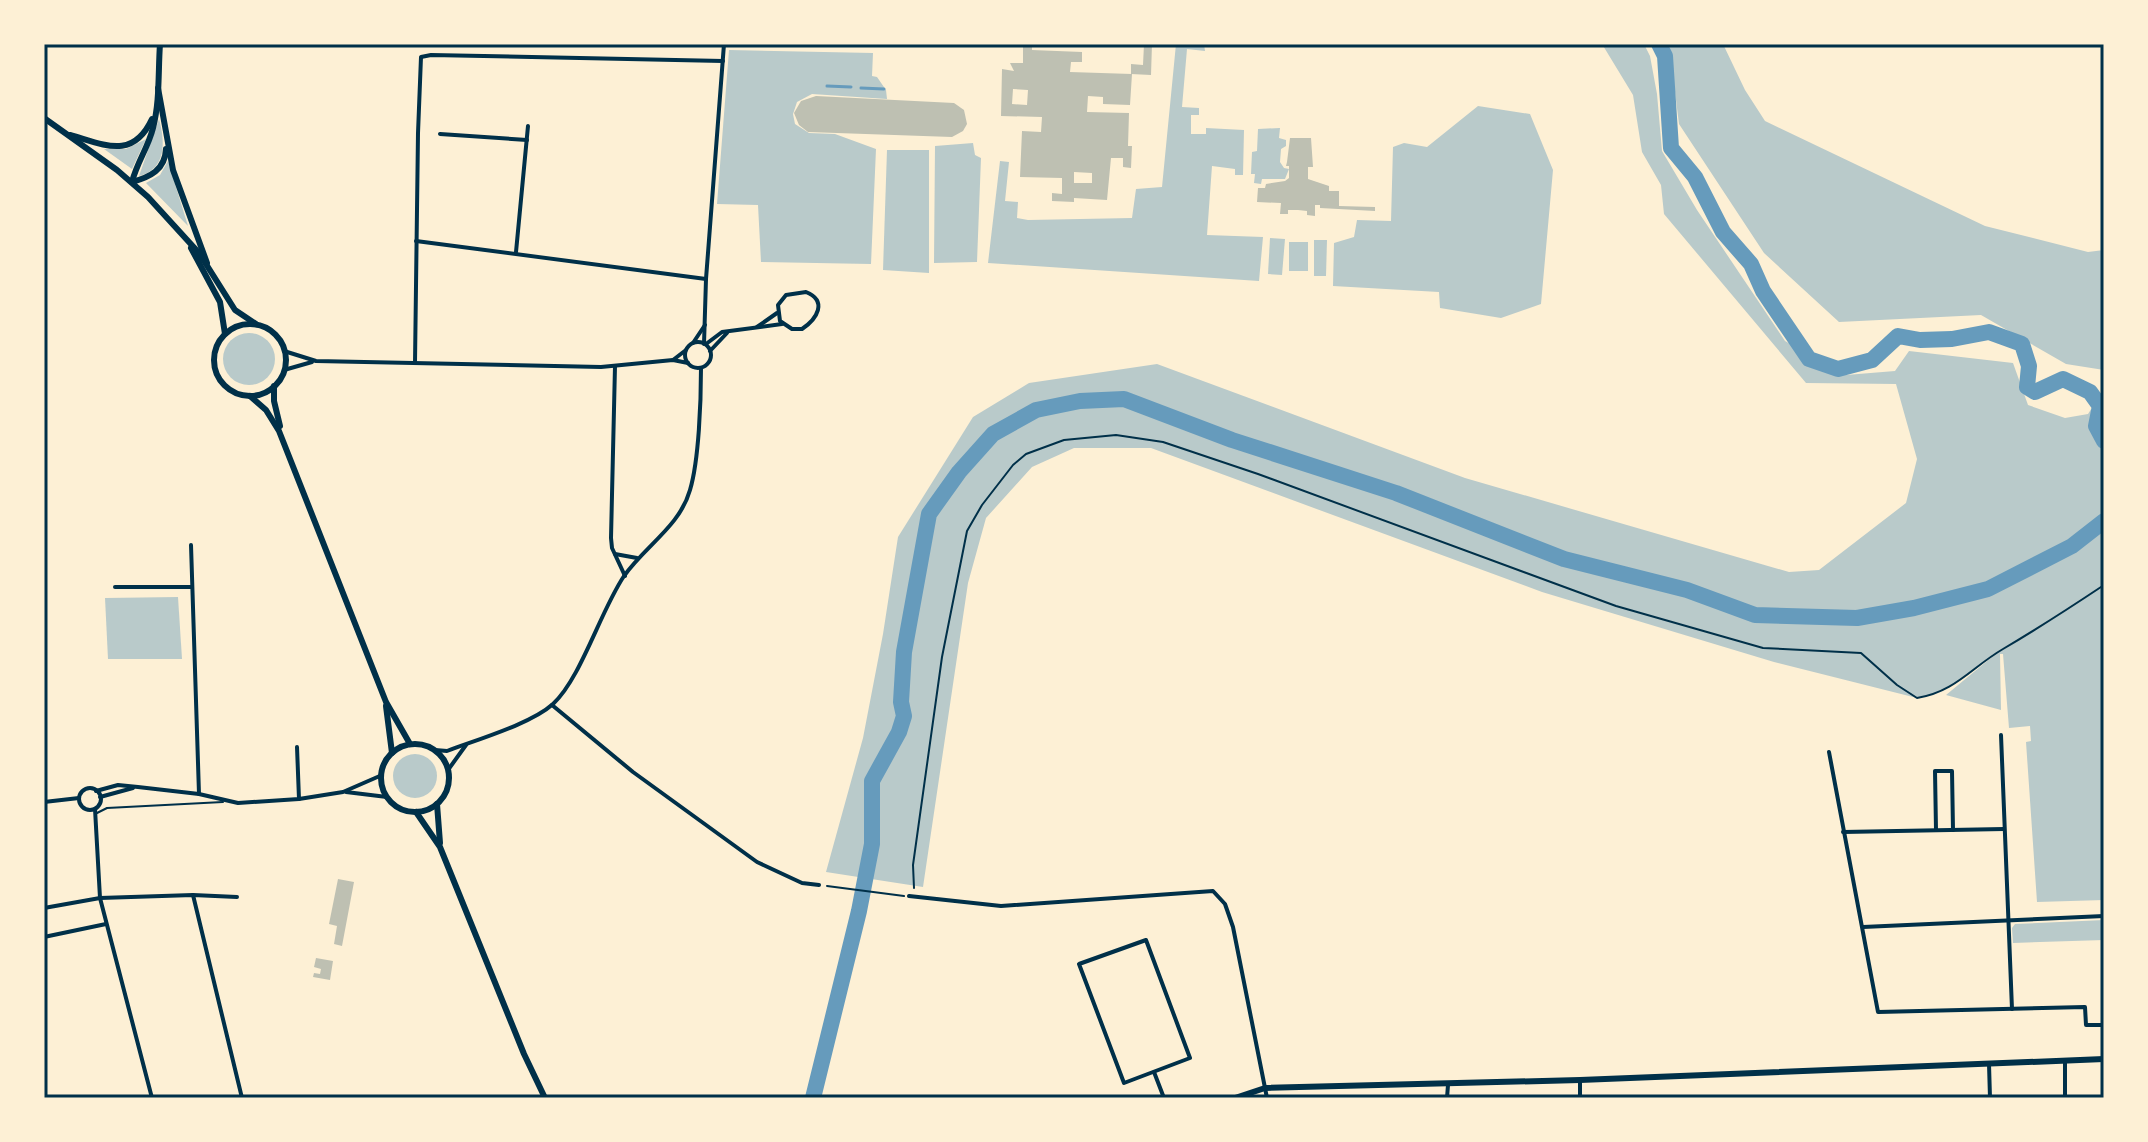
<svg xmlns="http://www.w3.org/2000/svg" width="2148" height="1142" font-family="Karla,sans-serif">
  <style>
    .green { fill: #b9caca }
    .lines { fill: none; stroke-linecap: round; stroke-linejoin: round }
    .stream { stroke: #669bbc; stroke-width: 3 }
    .river { stroke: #669bbc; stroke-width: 16 }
    .building { fill: #bec0b2; fill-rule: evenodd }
    .path { stroke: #003049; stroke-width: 2 }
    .service { stroke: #003049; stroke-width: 2 }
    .minor { stroke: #003049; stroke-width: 4 }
    .tertiary { stroke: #003049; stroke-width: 6 }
    .secondary { stroke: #003049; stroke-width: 6 }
    .neatline { fill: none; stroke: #003049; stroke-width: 3 }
  </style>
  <rect width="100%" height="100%" fill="#fdf0d5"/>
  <g class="green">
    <path d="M1176,44H1204L1205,51L1187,49L1182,107L1199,108V115H1191V134H1206V128L1244,130L1243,175H1235V169L1212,166L1207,235L1263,237L1259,281L988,263L1000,161L1009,162L1005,201L1018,202L1017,218L1028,220L1132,218L1136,189L1162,187Z"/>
    <path d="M1602,44H1644L1650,56L1657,94L1662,151L1697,210L1785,341L1846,375L1895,371L1909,351L2013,363L2028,405L2065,418L2088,414L2104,389V900L2037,902L2026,742L2031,741L2030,726L2009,728L2003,654H2000L2001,710L1946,695L1998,652C1972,671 1950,693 1917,698L1774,662L1542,592L1151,448H1074L1032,467L986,518L968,583L923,887L826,872L863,738L883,634L898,537L973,417L1029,383L1157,364L1465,478L1789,572L1819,570L1906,503L1917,459L1896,384L1806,383L1664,214L1661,185L1642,152L1633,95Z"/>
    <path d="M1669,44H1723L1745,90L1765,121L1985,226L2088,252L2104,250V370L2066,364L1981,315L1839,322L1764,253L1679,124Z"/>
    <path d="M729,50L873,53L872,76L877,77L886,90L887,99L812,94L797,102L793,114L795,124L809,133L835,134L876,149L871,264L761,262L758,205L717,204Z"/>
    <path d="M1478,106L1530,114L1553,170L1541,304L1501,318L1440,308L1439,292L1333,286L1334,243L1354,237L1357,220L1391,221L1393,147L1404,143L1427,147Z"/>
    <path d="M159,119C165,141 167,169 139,176Z"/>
    <path d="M1280,128L1279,138L1286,140V146L1281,149L1280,162L1284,168L1289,169L1285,179H1262L1261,184L1254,183L1255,174H1251L1252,152L1257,151L1258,129Z"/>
    <path d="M146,139L132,169L104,149H126Z"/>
    <path d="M973,143L975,155L981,158L977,262L934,263L935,146Z"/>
    <path d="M887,150H929V273L883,270Z"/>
    <path d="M168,161L188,226L146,183L160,175Z"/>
    <path d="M1270,238L1285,239L1282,275L1268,274Z"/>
    <path d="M1314,240H1327L1326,276H1314Z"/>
    <rect x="1289" y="242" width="19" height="29"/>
    <circle cx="249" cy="359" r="26"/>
    <path d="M178,597L182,659H108L105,598Z"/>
    <circle cx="415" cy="776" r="22"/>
    <path d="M2104,920V940L2013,943L2012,928L2015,924Z"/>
  </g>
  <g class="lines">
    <g class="stream">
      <path d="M827,86L851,87"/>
      <path d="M861,88L884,89"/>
    </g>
    <g class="river">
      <path d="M1659,44L1665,56L1671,148L1695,177L1723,232L1751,264L1763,291L1809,359L1838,369L1872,360L1898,336L1920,340L1952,339L1989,332L2022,344L2029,366L2027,387L2035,392L2063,379L2090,392L2100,406L2096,426L2104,441"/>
      <path d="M813,1098L859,911L872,844V781L899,732L904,716L901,702L904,652L929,514L959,472L993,434L1036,410L1080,401L1124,399L1232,440L1396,493L1564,559L1687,590L1755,615L1857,618L1914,608L1988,589L2072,546L2104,521"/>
    </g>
  </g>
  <g class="building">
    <path d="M1023,44H1032V50L1082,52V62H1071L1070,72L1132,74L1130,105L1103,104V97L1088,96L1087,112L1129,113L1128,146H1132L1131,168L1123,167V158H1111L1107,200L1074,198V202L1052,201V193L1062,194V178L1020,177L1022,131L1041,132L1042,117L1001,116L1002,69L1014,71L1010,63H1023ZM1013,89L1028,90L1027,105L1012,104ZM1074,172L1092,173V183H1074Z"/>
    <path d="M1144,44H1152L1151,75L1131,74V64L1143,65Z"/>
    <path d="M816,96L954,103L964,110L967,124L963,131L952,137L808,132L799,125L794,113L801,101Z"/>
    <path d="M1290,138H1311L1313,167H1308V179L1329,186V191H1339V206L1375,207V211L1320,208V205H1315V216L1307,215V211L1298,210H1288V214H1280L1281,203L1257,202L1258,188H1265L1266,184L1285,181L1289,178V166H1286L1287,162Z"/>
    <path d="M338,879L354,882L342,946L334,944L337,926L329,924Z"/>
    <path d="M316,958L333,961L330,980L313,977L314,973L320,974L321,969L314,967Z"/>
  </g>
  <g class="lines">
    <g class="path">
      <path d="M827,886L904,896"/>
      <path d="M914,888L913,865L942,657L967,531L982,505L1013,465L1026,454L1064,440L1116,435L1163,442L1258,474L1616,606L1763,648L1861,653L1897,685L1917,698C1955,692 1972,667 2003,649C2037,629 2071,607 2104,585"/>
    </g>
    <path class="service" d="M95,814L107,808L223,802"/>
    <g class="minor">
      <path d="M440,134L527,140"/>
      <path d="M416,241L706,279"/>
      <path d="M516,252L528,126"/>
      <path d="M806,292C828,301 817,319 802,329H792L780,321L778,305L786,295Z"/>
      <path d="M757,327L777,313"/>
      <circle cx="698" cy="355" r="13"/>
      <path d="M693,343L705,325"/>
      <path d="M704,344L706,279L724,44"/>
      <path d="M706,344L722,332L782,324"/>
      <path d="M284,351L316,361L601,367L673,360L688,363"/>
      <path d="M710,351L727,333"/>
      <path d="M673,360L686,350"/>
      <path d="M415,363L418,133L421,57L431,55L723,61"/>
      <path d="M615,366L611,538L612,548L625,576"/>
      <path d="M284,370L312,362"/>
      <path d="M191,545L199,794"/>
      <path d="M615,554L637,558"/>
      <path d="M115,587H192"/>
      <path d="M552,705L633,772L757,862L802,883L819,885"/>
      <path d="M2001,735L2012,1009"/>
      <path d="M297,747L299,799"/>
      <path d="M435,750L447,751C476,740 531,724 553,704C581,678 600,612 624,576C645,546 680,526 690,490C699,460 701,400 701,368"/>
      <path d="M1829,752L1878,1012L2085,1007L2086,1025H2104"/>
      <path d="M448,770L466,745"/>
      <circle cx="90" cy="799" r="11"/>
      <path d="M96,791L118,785L138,787L199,794L238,803L299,799L343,792L382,775"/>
      <path d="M346,792L387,797"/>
      <path d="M100,797L133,788"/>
      <path d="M44,802L79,798"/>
      <path d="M95,809L100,898L152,1098"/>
      <path d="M1936,830L1935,771H1952L1953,830"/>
      <path d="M1843,832L2004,829"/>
      <path d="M193,895L242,1098"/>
      <path d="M909,896L1001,906L1213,891L1225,904L1233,927L1267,1098"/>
      <path d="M44,908L100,898L193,895L237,897"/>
      <path d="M1863,927L2104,916"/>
      <path d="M44,937L106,924"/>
      <path d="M1146,940L1190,1058L1124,1083L1079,964Z"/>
      <path d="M2065,1061V1098"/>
      <path d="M1989,1064L1990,1098"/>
      <path d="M1154,1072L1164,1098"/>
      <path d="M44,1094L45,1098"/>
      <path d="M1447,1098L1448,1085"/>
      <path d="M1580,1098V1080"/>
    </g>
    <g class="tertiary">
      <path d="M158,88L173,170L207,263"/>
      <path d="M70,135C105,145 133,160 152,119"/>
      <path d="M132,182C137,162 148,148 153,128C160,101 158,72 160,44"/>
      <path d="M132,182C150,177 165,170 166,149"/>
    </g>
    <g class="secondary">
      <path d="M44,118L117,170L148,197L199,253L235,310L256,324"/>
      <path d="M191,248L220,302L225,334"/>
      <circle cx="250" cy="360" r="36"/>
      <path d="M274,386V401L280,426"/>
      <path d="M250,396L266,410L279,431L386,702L410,744"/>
      <path d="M386,706L392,753"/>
      <circle cx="415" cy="778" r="34"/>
      <path d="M437,804L440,843"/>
      <path d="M416,812L440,847L524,1054L545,1098"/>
      <path d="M1235,1098L1265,1088L1580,1080L2104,1059"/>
    </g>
  </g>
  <rect width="2148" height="1142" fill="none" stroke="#fdf0d5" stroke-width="92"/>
  <rect x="46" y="46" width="2056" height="1050" class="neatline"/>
</svg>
